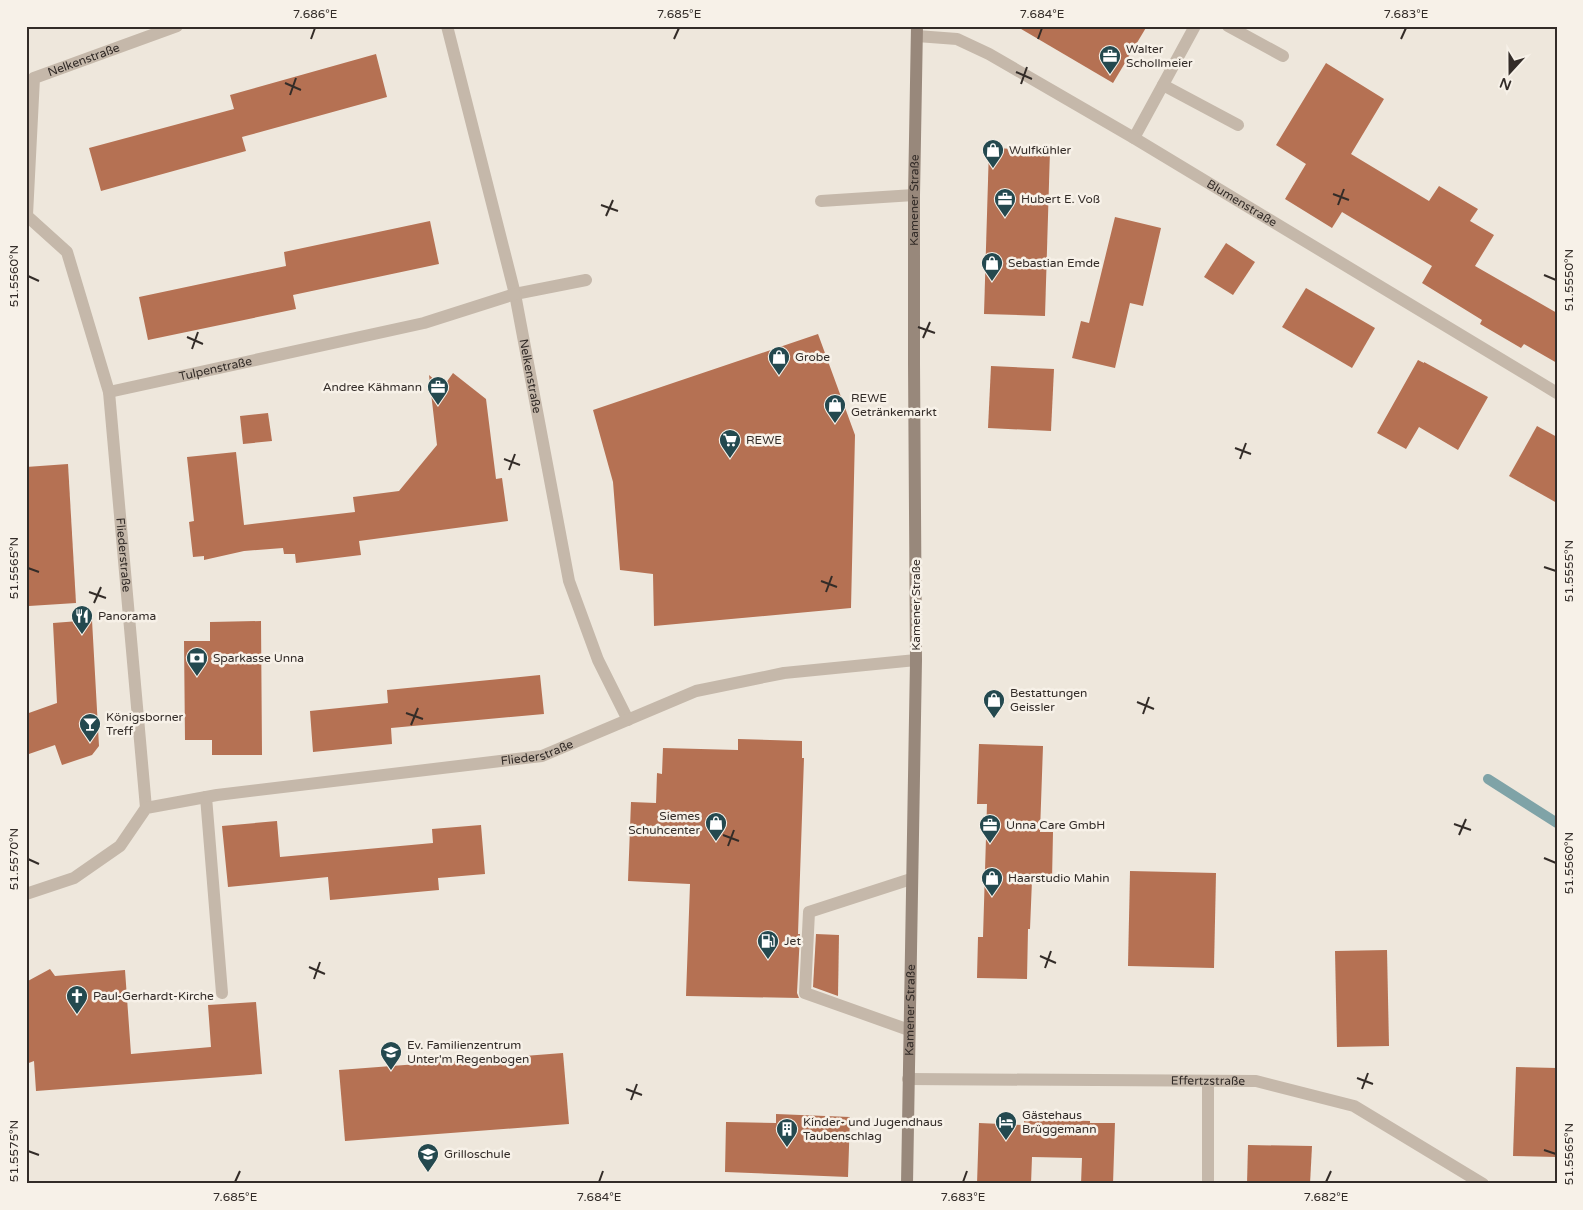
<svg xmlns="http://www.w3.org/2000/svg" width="1583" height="1210" font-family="'Varela Round',sans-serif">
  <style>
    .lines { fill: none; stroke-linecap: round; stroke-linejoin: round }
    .stream { stroke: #7fa3a7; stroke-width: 10 }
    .building { fill: #b57153 }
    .service { stroke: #c5b8aa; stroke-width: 12 }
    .minor { stroke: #c5b8aa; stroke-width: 12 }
    .secondary { stroke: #98887b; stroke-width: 12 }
    .ticks { fill: none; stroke: #332c28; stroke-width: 2 }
    .labels { text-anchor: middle; stroke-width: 5; stroke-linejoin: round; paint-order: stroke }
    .poi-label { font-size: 12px; fill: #332c28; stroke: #f7f1e8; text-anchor: start }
    .street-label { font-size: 12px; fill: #332c28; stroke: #f7f1e8 }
    .neatline { fill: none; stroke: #332c28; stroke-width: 2 }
    .ticks-label { font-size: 12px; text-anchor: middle; fill: #332c28 }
  </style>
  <rect width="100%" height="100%" fill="#eee7dc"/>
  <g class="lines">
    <path class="stream" d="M1488,779L1557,823"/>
  </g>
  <g class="building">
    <path d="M1016,26H1147L1113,83Z"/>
    <path d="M376,54L387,97L242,137L246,151L101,191L89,148L234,109L230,95Z"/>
    <path d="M1326,63L1384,99L1351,154L1429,201L1439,186L1478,209L1470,221L1494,235L1475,266L1557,313V363L1524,344L1521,348L1480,324L1482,320L1422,283L1432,266L1342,212L1332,228L1285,199L1306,164L1276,145Z"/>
    <path d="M989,148L1050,150L1045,316L984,314Z"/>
    <path d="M1115,217L1161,228L1143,306L1130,303L1115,368L1072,358L1081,321L1089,323Z"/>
    <path d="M430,221L439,264L293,295L296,309L148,340L139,297L286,266L284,252Z"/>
    <path d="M1226,243L1255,262L1233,295L1204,277Z"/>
    <path d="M1306,288L1375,328L1352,368L1282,327Z"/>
    <path d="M818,334L855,435L851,608L654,626L653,574L620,570L613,482L593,410Z"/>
    <path d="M1418,360L1424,363V362L1488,397L1458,450L1419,427L1406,449L1377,433Z"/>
    <path d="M991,366L1054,369L1051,431L988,428Z"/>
    <path d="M453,373L486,399L496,479L502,478L508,521L359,541L361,555L296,563L295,554H284L283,548L244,551L204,560V556L193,557L189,522L194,521L187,457L236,452L244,525L355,512L353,497L399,491L437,445L429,375L443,387Z"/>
    <path d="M268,413L272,441L243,444L240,416Z"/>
    <path d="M1537,426L1557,437V503L1509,476Z"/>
    <path d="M68,464L76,603L29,606L26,564V467Z"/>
    <path d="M92,620L99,746L92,755L62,765L55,745L26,755V714L57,703L53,623Z"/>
    <path d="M261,621L262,755H212V740H185L184,641H210V622Z"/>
    <path d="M540,675L544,714L391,728L392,744L313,752L310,711L388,703L387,690Z"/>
    <path d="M738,739L802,741V758H804L798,934H800L797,993L799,998L686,996L690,884L628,881L631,802L656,803L657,773L662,774L663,748L738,750Z"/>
    <path d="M979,744L1043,746L1040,832H1053L1052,880H1032L1030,929H1028L1027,979L977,978L978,937H983L987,804H977Z"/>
    <path d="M277,821L280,857L433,843L432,829L481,825L485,874L438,878L439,890L330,900L328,877L228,887L222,826Z"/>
    <path d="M1130,871L1216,873L1214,968L1128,966Z"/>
    <path d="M816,934L839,935L838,996L813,987Z"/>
    <path d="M1387,950L1389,1046L1337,1047L1335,951Z"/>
    <path d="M50,969L55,976L125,970L131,1054L211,1047L208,1005L256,1002L262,1074L36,1091L34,1061L26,1064V982Z"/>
    <path d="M563,1053L569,1124L345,1141L339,1070Z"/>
    <path d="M1516,1067L1557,1068V1157L1513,1156Z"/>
    <path d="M776,1114L850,1117L848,1177L725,1172L726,1122L776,1123Z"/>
    <path d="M1024,1119L1090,1121V1123H1115L1113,1184H1081L1082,1158L1032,1157L1031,1184H977L979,1123L1024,1125Z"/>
    <path d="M1248,1145L1312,1146L1310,1184H1247Z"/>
  </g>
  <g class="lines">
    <g class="service">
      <path d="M1228,26L1283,56"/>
      <path d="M1163,85L1238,125"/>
      <path d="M1134,138L1195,26"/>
      <path d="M821,201L914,195"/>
      <path d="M515,294L586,280"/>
      <path d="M206,797L222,993"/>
      <path d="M909,1030L805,993L809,912L911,879"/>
      <path d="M1208,1081V1184"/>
    </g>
    <g class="minor">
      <path id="s1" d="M447,26L515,294L569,581L598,660L628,720"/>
      <path id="s2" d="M917,36L957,39L989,54L1134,138L1557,393"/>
      <path id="s3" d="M26,215L67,252L109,392L146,808"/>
      <path id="s4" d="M27,215L34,78L177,26"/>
      <path id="s5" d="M109,392L424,323L515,294"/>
      <path id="s6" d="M26,894L74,878L120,846L146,808L217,795L542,756L696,691L784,673L916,660"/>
      <path id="s7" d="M908,1079L1256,1081L1354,1106L1483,1184"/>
    </g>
    <path class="secondary" id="s8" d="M907,1184L916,660L914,363V195L917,26"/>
  </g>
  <path class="ticks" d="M311,39L315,28M674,39L679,28M1038,39L1042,28M1401,39L1406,28M1016,72L1032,79M285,83L301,90M1021,84L1027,67M290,95L296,78M1333,194L1349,200M601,205L618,211M1338,205L1344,189M606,216L613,200M1544,275L1556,280M28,276L39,281M918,327L935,333M187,337L203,344M923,338L930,322M192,349L198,332M1235,448L1251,454M504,459L520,465M1240,459L1246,443M509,470L515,454M1544,567L1556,571M28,568L39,572M821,581L837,587M89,592L106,598M826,592L832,576M94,603L101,587M1137,702L1154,709M406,713L423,719M1143,714L1149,697M411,725L418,708M1454,824L1471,830M723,835L739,841M1459,835L1466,819M728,846L734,830M1544,858L1556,863M28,859L39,864M1040,956L1056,963M309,967L325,974M1045,968L1051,951M314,979L320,962M1357,1078L1373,1084M626,1089L642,1095M1362,1089L1368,1073M631,1100L637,1084M1544,1150L1556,1154M28,1151L39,1155M235,1182L240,1171M599,1182L603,1171M963,1182L967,1171M1326,1182L1331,1171"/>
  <defs>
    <g id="office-pin" transform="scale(1.125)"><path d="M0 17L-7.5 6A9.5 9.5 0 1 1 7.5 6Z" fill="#24494f" stroke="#f7f1e8"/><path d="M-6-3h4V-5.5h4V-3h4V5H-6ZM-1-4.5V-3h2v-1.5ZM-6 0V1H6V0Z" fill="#fff"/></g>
    <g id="shop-pin" transform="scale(1.125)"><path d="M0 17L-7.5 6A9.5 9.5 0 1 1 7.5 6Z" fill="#24494f" stroke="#f7f1e8"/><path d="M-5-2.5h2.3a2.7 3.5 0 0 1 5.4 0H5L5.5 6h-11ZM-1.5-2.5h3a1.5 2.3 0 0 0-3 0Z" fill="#fff"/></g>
    <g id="supermarket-pin" transform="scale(1.125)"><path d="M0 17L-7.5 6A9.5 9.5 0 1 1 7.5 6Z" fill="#24494f" stroke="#f7f1e8"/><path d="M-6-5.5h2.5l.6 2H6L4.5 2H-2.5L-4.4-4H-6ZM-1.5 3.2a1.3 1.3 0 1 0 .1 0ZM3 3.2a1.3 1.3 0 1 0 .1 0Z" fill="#fff"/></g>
    <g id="restaurant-pin" transform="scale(1.125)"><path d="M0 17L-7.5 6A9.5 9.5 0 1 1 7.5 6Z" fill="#24494f" stroke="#f7f1e8"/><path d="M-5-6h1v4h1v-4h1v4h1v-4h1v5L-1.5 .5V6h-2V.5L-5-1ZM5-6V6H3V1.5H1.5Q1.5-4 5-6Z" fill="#fff"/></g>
    <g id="bank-pin" transform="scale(1.125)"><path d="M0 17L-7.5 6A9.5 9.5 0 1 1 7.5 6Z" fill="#24494f" stroke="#f7f1e8"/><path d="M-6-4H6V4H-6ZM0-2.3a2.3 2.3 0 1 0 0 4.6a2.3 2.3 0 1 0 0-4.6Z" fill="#fff"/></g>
    <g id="bar-pin" transform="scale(1.125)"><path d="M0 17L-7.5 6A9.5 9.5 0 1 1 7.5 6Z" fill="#24494f" stroke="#f7f1e8"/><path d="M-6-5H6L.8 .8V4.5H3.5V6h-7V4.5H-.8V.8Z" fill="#fff"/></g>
    <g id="fuel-pin" transform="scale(1.125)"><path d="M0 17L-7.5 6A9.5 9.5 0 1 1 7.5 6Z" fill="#24494f" stroke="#f7f1e8"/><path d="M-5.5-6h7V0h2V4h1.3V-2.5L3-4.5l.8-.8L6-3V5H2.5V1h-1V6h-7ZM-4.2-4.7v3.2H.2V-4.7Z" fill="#fff"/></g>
    <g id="church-pin" transform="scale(1.125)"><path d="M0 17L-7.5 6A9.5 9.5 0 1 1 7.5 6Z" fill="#24494f" stroke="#f7f1e8"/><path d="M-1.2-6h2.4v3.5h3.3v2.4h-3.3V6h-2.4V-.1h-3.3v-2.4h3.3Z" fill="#fff"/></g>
    <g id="school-pin" transform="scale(1.125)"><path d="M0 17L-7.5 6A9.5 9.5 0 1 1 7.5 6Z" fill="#24494f" stroke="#f7f1e8"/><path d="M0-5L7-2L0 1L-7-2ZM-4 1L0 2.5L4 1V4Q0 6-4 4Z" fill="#fff"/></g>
    <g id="hotel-pin" transform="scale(1.125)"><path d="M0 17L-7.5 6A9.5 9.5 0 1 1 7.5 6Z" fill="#24494f" stroke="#f7f1e8"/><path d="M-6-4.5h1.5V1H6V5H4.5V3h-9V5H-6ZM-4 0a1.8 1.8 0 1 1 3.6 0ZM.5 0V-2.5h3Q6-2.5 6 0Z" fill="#fff"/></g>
    <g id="building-pin" transform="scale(1.125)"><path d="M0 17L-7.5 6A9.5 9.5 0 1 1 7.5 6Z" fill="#24494f" stroke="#f7f1e8"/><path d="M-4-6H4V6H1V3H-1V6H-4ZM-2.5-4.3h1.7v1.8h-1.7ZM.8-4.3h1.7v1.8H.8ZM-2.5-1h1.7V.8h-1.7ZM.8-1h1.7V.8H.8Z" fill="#fff"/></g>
  </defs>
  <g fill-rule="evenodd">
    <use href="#office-pin" x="1110" y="56"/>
    <use href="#shop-pin" x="993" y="150"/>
    <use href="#office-pin" x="1005" y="199"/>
    <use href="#shop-pin" x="992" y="263"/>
    <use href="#shop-pin" x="779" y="357"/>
    <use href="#office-pin" x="438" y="387"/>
    <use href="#shop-pin" x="835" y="405"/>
    <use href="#supermarket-pin" x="730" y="440"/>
    <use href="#restaurant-pin" x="82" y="616"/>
    <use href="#bank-pin" x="197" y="658"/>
    <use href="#shop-pin" x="994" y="700"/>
    <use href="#bar-pin" x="90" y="724"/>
    <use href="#shop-pin" x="716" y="823"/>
    <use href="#office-pin" x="990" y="825"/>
    <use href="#shop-pin" x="992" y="878"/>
    <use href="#fuel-pin" x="768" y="941"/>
    <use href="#church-pin" x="77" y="996"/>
    <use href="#school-pin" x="391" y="1052"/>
    <use href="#hotel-pin" x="1006" y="1122"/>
    <use href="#building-pin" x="787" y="1129"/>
    <use href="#school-pin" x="428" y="1154"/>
  </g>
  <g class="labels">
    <g class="poi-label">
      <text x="1126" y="53">Walter<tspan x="1126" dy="14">Schollmeier</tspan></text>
      <text x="1009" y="154">Wulfkühler</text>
      <text x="1021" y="203">Hubert E. Voß</text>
      <text x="1008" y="267">Sebastian Emde</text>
      <text x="795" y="361">Grobe</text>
      <text x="422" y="391" text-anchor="end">Andree Kähmann</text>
      <text x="851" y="402">REWE<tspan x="851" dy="14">Getränkemarkt</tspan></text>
      <text x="746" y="444">REWE</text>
      <text x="98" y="620">Panorama</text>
      <text x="213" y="662">Sparkasse Unna</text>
      <text x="1010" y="697">Bestattungen<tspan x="1010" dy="14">Geissler</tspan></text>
      <text x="106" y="721">Königsborner<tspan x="106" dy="14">Treff</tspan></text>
      <text x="700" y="820" text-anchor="end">Siemes<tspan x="700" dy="14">Schuhcenter</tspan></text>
      <text x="1006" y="829">Unna Care GmbH</text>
      <text x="1008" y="882">Haarstudio Mahin</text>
      <text x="784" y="945">Jet</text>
      <text x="93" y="1000">Paul-Gerhardt-Kirche</text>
      <text x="407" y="1049">Ev. Familienzentrum<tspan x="407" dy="14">Unter'm Regenbogen</tspan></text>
      <text x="1022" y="1119">Gästehaus<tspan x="1022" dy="14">Brüggemann</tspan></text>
      <text x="803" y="1126">Kinder- und Jugendhaus<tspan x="803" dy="14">Taubenschlag</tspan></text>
      <text x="444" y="1158">Grilloschule</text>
    </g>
    <g class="street-label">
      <text dy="4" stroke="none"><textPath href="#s4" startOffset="190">Nelkenstraße</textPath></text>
      <text dy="4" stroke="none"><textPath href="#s8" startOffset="984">Kamener Straße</textPath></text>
      <text dy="4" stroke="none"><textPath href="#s2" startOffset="369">Blumenstraße</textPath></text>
      <text dy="4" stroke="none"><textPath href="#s5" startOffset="109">Tulpenstraße</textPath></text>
      <text dy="4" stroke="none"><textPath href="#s1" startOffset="360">Nelkenstraße</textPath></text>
      <text dy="4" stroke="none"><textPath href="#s3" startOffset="365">Fliederstraße</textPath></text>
      <text transform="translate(916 605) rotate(-90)" y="4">Kamener Straße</text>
      <text dy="4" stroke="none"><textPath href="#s6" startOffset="548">Fliederstraße</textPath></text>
      <text dy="4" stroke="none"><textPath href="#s8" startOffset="174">Kamener Straße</textPath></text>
      <text dy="4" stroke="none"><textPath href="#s7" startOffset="300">Effertzstraße</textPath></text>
    </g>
  </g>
  <rect width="1583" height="1210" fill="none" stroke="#f7f1e8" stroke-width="55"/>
  <g transform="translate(1510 72) rotate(201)" stroke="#f7f1e8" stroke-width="4" paint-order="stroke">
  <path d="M0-4L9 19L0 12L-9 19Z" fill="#332c28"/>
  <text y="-8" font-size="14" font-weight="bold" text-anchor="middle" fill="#332c28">N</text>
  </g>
  <rect x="28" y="28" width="1528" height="1154" class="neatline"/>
  <g class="ticks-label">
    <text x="315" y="18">7.686°E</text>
    <text x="679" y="18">7.685°E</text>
    <text x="1042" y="18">7.684°E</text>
    <text x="1406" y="18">7.683°E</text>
    <text transform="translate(14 276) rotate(-90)" y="4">51.5560°N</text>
    <text transform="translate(1569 280) rotate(-90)" y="4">51.5550°N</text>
    <text transform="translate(14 568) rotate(-90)" y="4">51.5565°N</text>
    <text transform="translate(1569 571) rotate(-90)" y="4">51.5555°N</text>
    <text transform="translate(14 859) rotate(-90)" y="4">51.5570°N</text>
    <text transform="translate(1569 863) rotate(-90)" y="4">51.5560°N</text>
    <text transform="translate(14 1151) rotate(-90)" y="4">51.5575°N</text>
    <text transform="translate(1569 1154) rotate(-90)" y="4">51.5565°N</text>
    <text x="235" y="1201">7.685°E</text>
    <text x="599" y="1201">7.684°E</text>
    <text x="963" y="1201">7.683°E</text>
    <text x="1326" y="1201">7.682°E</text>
  </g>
</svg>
